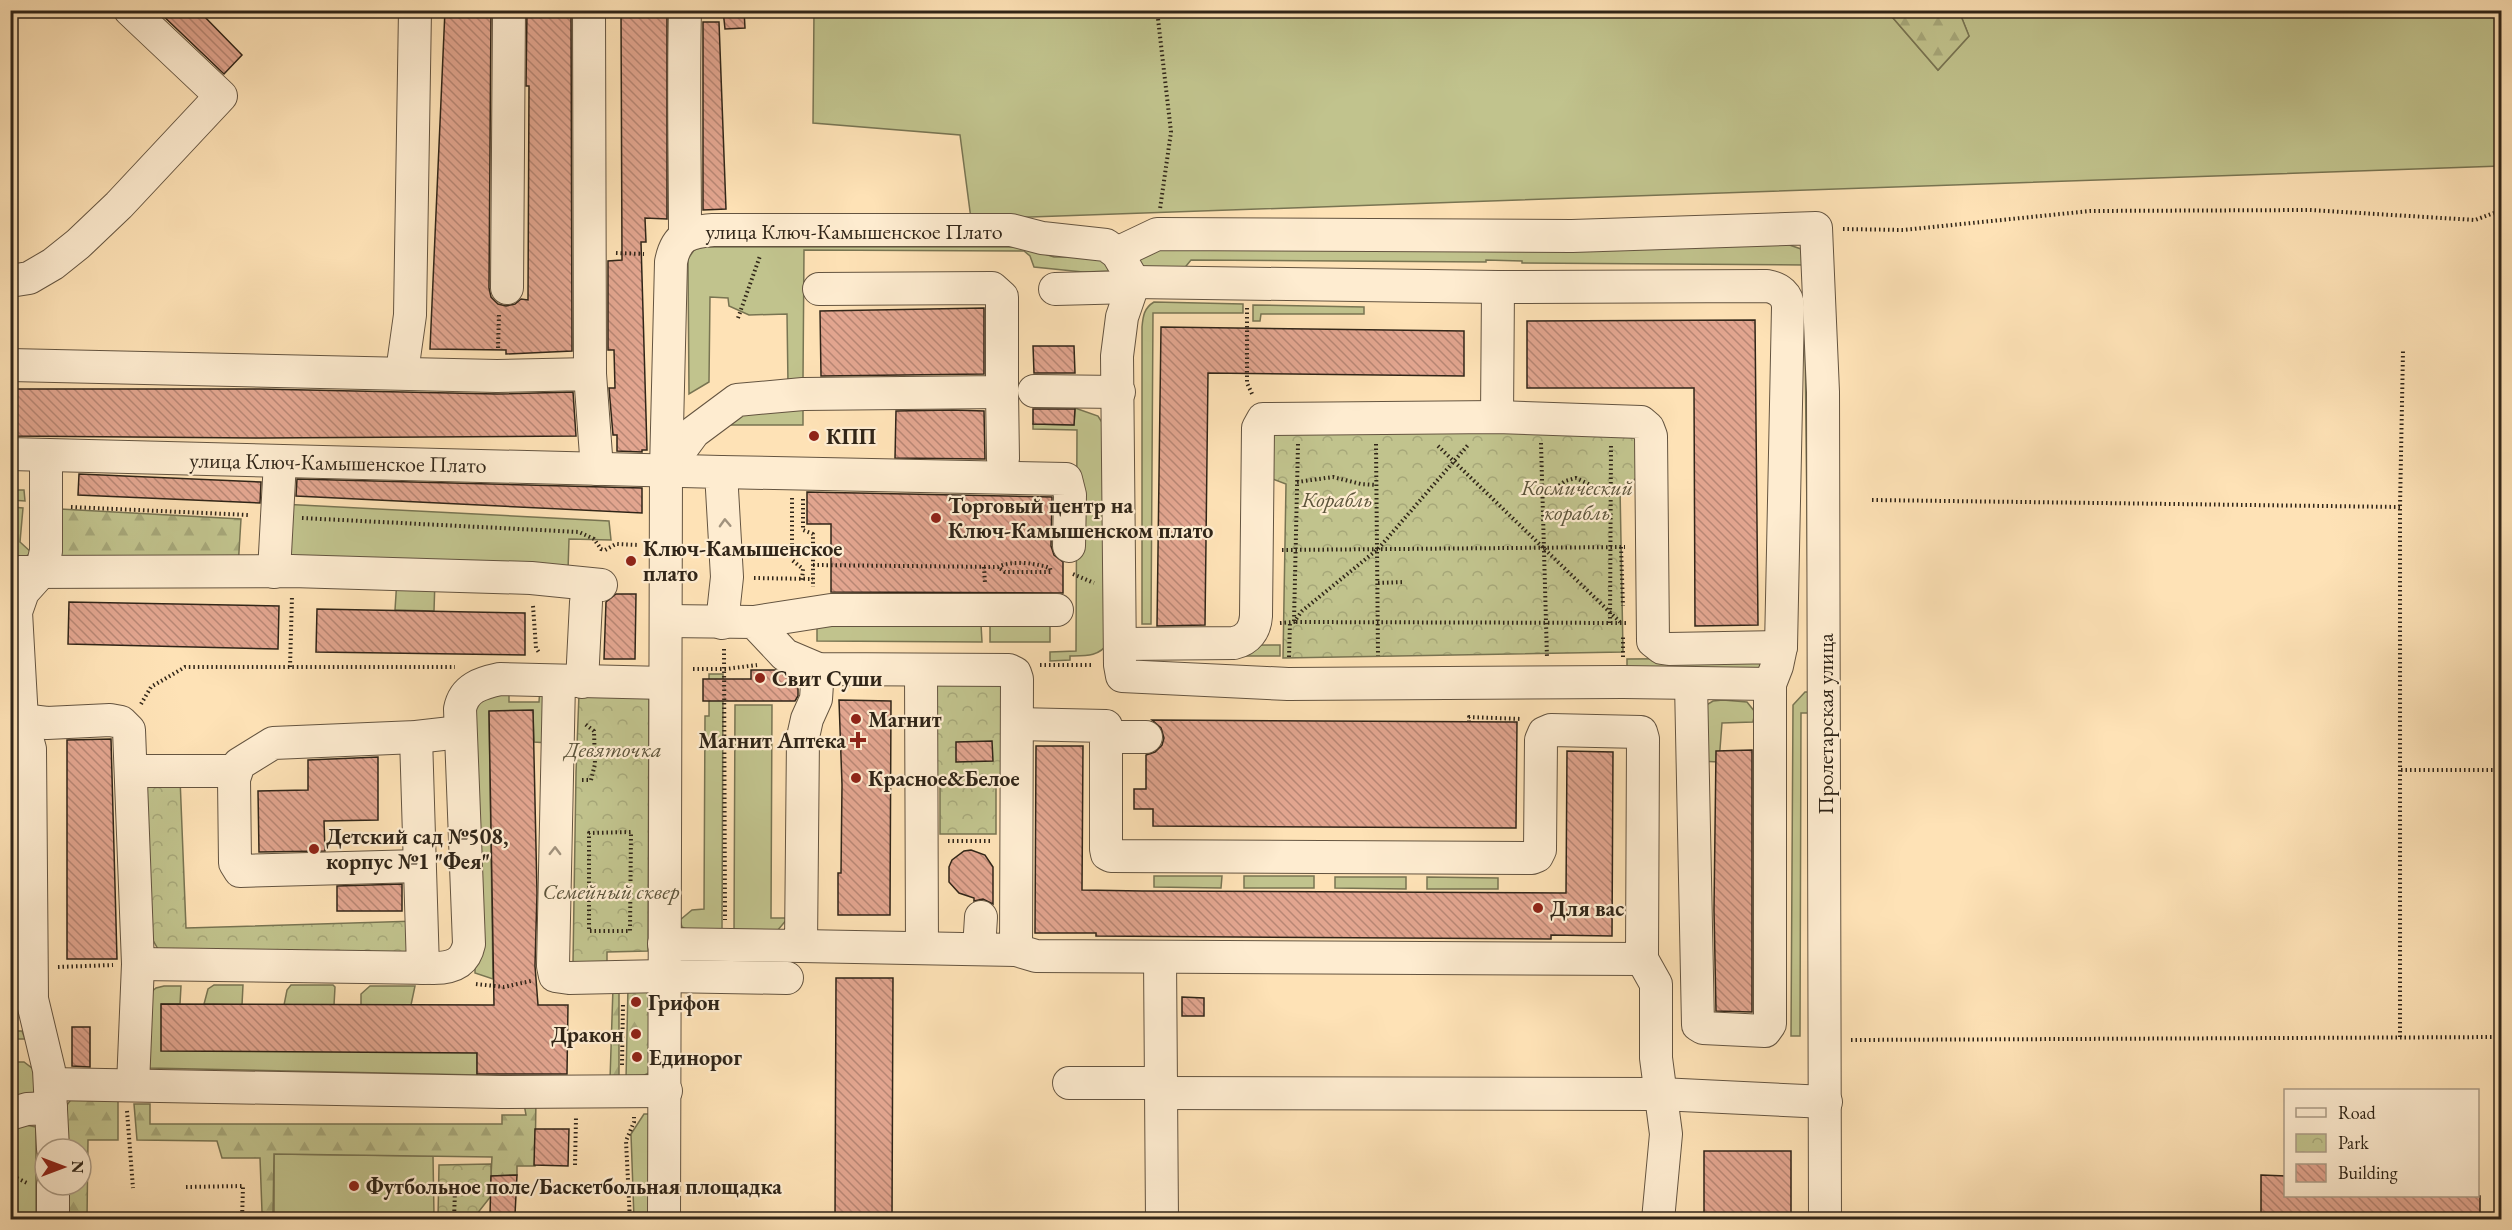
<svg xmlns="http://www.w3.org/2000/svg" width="2512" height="1230" font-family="'EB Garamond',serif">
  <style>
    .grass { fill: #c1c38d; stroke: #787452; stroke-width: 1.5 }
    .forest { fill: url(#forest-firs); stroke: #787452; stroke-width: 1.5 }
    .park { fill: url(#park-crowns); stroke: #787452; stroke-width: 1.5 }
    .building { fill: url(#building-back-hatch); stroke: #302518; stroke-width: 1.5 }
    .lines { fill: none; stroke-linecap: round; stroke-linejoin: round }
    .minor-casing { stroke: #645440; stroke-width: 34 }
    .path { stroke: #302518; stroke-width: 4; stroke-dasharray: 1.5 3; stroke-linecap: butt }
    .minor { stroke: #feecd0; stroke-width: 32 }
    .oneway { stroke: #a1927d }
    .poi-dot { fill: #8f2418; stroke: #feecd0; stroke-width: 2 }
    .labels { text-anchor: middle; stroke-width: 4.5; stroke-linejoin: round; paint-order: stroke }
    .street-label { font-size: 22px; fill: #302518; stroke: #feecd0 }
    .poi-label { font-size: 22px; font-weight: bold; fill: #302518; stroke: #feecd0; text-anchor: start }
    .park-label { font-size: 22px; font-style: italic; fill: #5c543b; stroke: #feecd0 }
  </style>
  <defs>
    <pattern id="forest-firs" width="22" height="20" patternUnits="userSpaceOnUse" patternTransform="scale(1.5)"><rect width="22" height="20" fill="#c1c38d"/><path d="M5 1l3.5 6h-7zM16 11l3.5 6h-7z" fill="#a6a779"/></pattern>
    <pattern id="park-crowns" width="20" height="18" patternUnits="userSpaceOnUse" patternTransform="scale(1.5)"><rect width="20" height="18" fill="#c1c38d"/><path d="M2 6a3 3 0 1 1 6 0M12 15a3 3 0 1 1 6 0" fill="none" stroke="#a6a779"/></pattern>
    <pattern id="building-back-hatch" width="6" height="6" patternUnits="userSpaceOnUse" patternTransform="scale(1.5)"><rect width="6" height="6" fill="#e2a58f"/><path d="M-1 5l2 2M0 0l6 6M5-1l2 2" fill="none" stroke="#b88674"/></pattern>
  </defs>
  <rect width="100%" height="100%" fill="#fee2b6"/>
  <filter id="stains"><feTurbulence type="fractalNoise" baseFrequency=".00333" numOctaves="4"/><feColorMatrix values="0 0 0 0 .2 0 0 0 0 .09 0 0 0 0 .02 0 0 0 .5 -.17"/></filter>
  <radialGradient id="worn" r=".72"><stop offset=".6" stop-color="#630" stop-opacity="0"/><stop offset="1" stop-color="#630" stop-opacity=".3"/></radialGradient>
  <g class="grass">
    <path d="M814,11H1887L1938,70L1969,36L1959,11H2501V166L971,219L960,135L813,123Z"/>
    <path d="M1781,242L1801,249L1812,260L1809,678L1804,265L1522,263V261L1486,260V262L1191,260L1178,276L1149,277L1134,251L1178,247Z"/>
    <path d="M703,247H1022L1054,257H1104L1113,271L1083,272L1034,267L1030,256L1024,251L804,250L803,380L788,384L787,314L749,315L729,306L728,298L710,297L709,382L689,394L688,259L694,250Z"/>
    <path d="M1154,302L1243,304V313H1153L1151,624H1142V327C1143,316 1144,308 1154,302Z"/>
    <path d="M1253,305L1364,307V314H1261L1260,321H1253Z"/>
    <path d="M803,402V425H720L735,410Z"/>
    <path d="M1075,408L1098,416L1108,432L1109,642C1099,657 1086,656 1070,656V660L1050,661V652L1076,651L1077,430L1033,429V424L1074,425Z"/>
    <path d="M10,490H24L25,501L11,500Z"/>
    <path d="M281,504L609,521L611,540L569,539L568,571L278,562Z"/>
    <path d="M11,507L23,508L20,542L32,553L11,564Z"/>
    <path d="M397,579L435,580L434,611L395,610Z"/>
    <path d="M981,624L982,642L817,641V626Z"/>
    <path d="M990,625L1050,626V642H990Z"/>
    <path d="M1280,645V656H1145L1141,646Z"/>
    <path d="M1764,658L1762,669H1627V659Z"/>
    <path d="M709,674H723L722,932H692L682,927L680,920L692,910L704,909L705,716H709Z"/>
    <path d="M509,687V702H539L540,687L546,688L548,743L534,742L533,711L489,712L493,979L475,973L474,704Z"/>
    <path d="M1805,692H1824V713H1801L1800,1036H1791L1793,705Z"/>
    <path d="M1723,700L1747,702L1755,712L1753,722L1722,723L1719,762L1698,761L1703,707L1713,701Z"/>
    <path d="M735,705H772L771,918H788L777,931L734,932Z"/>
    <path d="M10,743L18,745L15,805L11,802Z"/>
    <path d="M1154,876H1222L1221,888L1154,887Z"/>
    <rect x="1244" y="876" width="70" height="12"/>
    <path d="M1335,877H1406V889L1335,888Z"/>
    <path d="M1427,877L1498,878V889H1427Z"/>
    <path d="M214,985H243L242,1005L204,1004L208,989Z"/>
    <path d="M291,985H333L335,987L334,1005H284L287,990Z"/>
    <path d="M164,986H181L180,1004H161L477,1052V1075L148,1068L150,993L156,988Z"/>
    <path d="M370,986H415L411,1005H361V994Z"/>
    <path d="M10,1031H22L25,1039H17V1062H24L37,1072L40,1099L11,1105Z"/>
    <path d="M644,1114H649L652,1207L643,1219H634L631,1134Z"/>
    <path d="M21,1124L36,1127V1219H12L13,1172L11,1171L10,1125Z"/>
    <path d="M274,1154L433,1156L434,1216L274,1215Z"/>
  </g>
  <g class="forest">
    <path d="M1887,11H1959L1969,36L1938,70Z"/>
    <path d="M60,509L241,519L238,568L60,559Z"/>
    <path d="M619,986V1080H610L613,987Z"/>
    <path d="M628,986C635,986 641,987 646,992C658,1002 651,1055 651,1072L636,1079L626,1080Z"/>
    <path d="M118,1096V1140H88L87,1219L66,1220L67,1185H81V1149H67V1105L72,1098Z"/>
    <path d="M523,1098H536L535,1166H517V1175L491,1176L492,1157L274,1154L273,1215L262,1212L260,1158H222L217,1141L137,1140L134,1104H150V1124H502V1115H526Z"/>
  </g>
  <g class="park">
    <path d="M1634,429L1645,469L1632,482L1620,487L1623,652L1283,658L1286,484L1270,478L1269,431Z"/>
    <path d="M939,680H999L1005,689L1003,786H996V834H940V781L932,780V688Z"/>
    <path d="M649,687L648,951L607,952V964L573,963L576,773L579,694Z"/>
    <path d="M180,778L186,928L417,921L419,954L158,949L150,935L145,781Z"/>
    <path d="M491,1164V1196L473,1219L438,1218L439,1165Z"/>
  </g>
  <g class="building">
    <path d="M157,10H198L242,55L224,74Z"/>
    <path d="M445,10H491L489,288L491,297L498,304L506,306L515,304L521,299L528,300L529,86H526L527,10H571L572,351L506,354V350L430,349Z"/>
    <path d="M621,10H667V219L645,218L646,242H641L647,450H642V452L617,451V435H613L609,388H615L614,350H608V261L622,260Z"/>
    <path d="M723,10H744L745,28L725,29Z"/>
    <path d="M703,22H719L726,209L703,210Z"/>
    <path d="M984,308V374L821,376L820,311Z"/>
    <path d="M1755,320L1758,625L1695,626L1694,388H1527V321Z"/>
    <path d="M1161,327L1464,331V376L1208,373L1205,625L1157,626Z"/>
    <path d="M1033,346H1074L1075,373H1034Z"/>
    <path d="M10,389H260L497,394L573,392L576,436L261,438L10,436Z"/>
    <path d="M1033,409H1075L1074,425L1033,424Z"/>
    <path d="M953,410L984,411L985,459L895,458L896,411Z"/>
    <path d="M79,474L261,482L260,503L78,495Z"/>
    <path d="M297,479L642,488V513L296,496Z"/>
    <path d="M807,492L1052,497L1051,546L1054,555L1063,562V593L831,592V524H807Z"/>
    <path d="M616,594H636L635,659H604L606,602Z"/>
    <path d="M69,602L279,606L278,649L68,644Z"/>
    <path d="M317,609L525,613V655L316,652Z"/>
    <path d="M751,670H776L798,680V696L795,701H703V679H751Z"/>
    <path d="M839,700L891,701L890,915H838V873H841L842,785Z"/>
    <path d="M533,710L537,893L535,966L538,1005H568L567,1074H477V1053L161,1051V1004L494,1005L489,711Z"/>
    <path d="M1152,720L1517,722L1516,828L1153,826V809H1134V789H1146V755L1155,752L1162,745L1164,738L1161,728Z"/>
    <path d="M111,739L117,959H67V740Z"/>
    <path d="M992,741L993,761L956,762V742Z"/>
    <path d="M1036,746H1083L1082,890L1142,891L1566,893L1567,751L1613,752L1612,936L1551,935V939L1096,936V933H1035Z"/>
    <path d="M1752,750V1012L1716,1011L1714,910L1716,751Z"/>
    <path d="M378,757V820L324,821L325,851L259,852L258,791L308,790V760Z"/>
    <path d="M971,850L985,855L993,867V904L983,899L974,901V898L959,893L949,882V867L952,860L964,851Z"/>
    <path d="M402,884V911H337V886Z"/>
    <path d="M836,978H893L892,1220H835Z"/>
    <path d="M1182,997L1204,998V1016H1182Z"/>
    <path d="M72,1027H90V1067L72,1066Z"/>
    <path d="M535,1129H569L568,1166L534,1165Z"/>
    <rect x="1704" y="1151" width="87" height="69"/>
    <path d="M517,1175L515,1215H490L491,1176Z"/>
    <path d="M2261,1175L2286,1176V1196H2480V1220H2261Z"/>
  </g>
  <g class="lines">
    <g class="minor-casing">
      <g id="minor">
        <path d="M589,10L590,374"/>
        <path d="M685,10C683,86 685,160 685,235"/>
        <path d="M1117,253L1157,234L1572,236L1816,228L1823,392L1825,1220"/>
        <path d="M10,281L29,278L53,264L78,244L119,205L221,96L130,10"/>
        <path d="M1134,282L1122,317L1117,356L1120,665L1122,676L1288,684L1623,682L1770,684"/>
        <path d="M1134,282L1498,287L1767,286C1779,288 1788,295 1788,307L1781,647"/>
        <path d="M507,288L509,10"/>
        <path d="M1055,289L1133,287"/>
        <path d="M10,365L497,376L590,374L597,469"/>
        <path d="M402,372L410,315L415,10"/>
        <path d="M1034,391L1119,392"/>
        <path d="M1002,392L1003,459"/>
        <path d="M1497,417L1498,287"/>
        <path d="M10,454L721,472L727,577L722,623"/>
        <path d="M46,455V551L41,572L23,592L16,612L22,720L30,749L32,999L49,1070L53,1149"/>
        <path d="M666,470L694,432L737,400L803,394L1002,392V297L992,288L819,289"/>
        <path d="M721,472L1066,479L1070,495L1069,546"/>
        <path d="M20,572L292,571L531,578L601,585"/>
        <path d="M274,572L280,461"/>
        <path d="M666,621L754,622L785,655L818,669L1009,670L1015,673L1017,679L1016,950"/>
        <path d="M754,622L831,610H1057"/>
        <path d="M1121,644L1234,643C1248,640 1255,630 1256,616L1258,428L1263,419L1497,417L1641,422L1648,428L1651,436L1653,641L1662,648L1669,649L1781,647L1777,666L1770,684V1024L1765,1031L1703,1028L1698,1025L1691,683"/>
        <path d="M921,670L922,948"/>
        <path d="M559,682L553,966L555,976L569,978L664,976L787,978"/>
        <path d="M582,682L586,602"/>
        <path d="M22,720L47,723L110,720L121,722L129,730L138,964L133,1085"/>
        <path d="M416,737L423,968"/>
        <path d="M1106,737H1146"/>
        <path d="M131,771H236"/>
        <path d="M419,866L240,871L235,863L234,779L239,764L273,743L416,737L460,732"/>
        <path d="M664,944L801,946L803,737L807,719L816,699L818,669"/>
        <path d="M801,946L1016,950L1036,956L1642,959L1643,739L1641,732L1551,730L1544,733L1541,740L1540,850L1537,856L1532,858L1111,856L1107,854L1106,849V726L1017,724"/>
        <path d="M979,949L981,917"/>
        <path d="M1160,957L1162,1220"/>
        <path d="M1642,959L1656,984V1058L1666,1134L1658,1220"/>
        <path d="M138,964L434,968C453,968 465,963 469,944L460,709C464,688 481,683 500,679L665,683"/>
        <path d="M1069,1083H1162"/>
        <path d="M50,1084L501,1092L666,1091"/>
        <path d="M1162,1093L1660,1094L1826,1102"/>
        <path d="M10,1114L27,1109L51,1108"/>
        <path d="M53,1185V1220"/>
        <path d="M664,1220L666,470L671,262C676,236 688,232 713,230H1011L1042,238L1106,245L1117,253L1134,282"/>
      </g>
    </g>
    <g class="path">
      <path d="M1157,10L1171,132L1160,209"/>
      <path d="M1843,229L1903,230L2090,211L2310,210L2475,220L2502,210"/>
      <path d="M616,253L644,254"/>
      <path d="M1247,308V383L1253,396"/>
      <path d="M738,318L760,256"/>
      <path d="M498,348L499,314"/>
      <path d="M1541,443L1547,658"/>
      <path d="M1298,444L1294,622L1627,623"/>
      <path d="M1376,444L1378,656"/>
      <path d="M1438,446L1620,622"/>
      <path d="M1297,482L1333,477L1361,484L1376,485"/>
      <path d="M1542,489L1556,488L1565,481L1576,478L1597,488L1610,490"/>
      <path d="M792,498V560L803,569L802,580"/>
      <path d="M803,499V530L813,534V587"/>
      <path d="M1872,500L2400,507"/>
      <path d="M71,507L249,515"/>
      <path d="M302,518L579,532L594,539L601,549L605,550L616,544L639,545"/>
      <path d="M1621,547L1623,606"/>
      <path d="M1282,550L1625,547"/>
      <path d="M813,565L998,567C1011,560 1036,563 1050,568L1051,572H1005L998,567"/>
      <path d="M984,567L985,584"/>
      <path d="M1073,574L1094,583"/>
      <path d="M754,578L813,579"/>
      <path d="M1378,583L1405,582"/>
      <path d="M533,606L536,648L540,654"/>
      <path d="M1280,623L1294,622L1302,611L1378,549L1468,445"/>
      <path d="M1610,623L1611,446"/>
      <path d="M724,649L725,920"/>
      <path d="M1289,657L1290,622"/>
      <path d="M1623,657V635"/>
      <path d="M1040,665H1092"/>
      <path d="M290,667L292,596"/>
      <path d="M693,669H726L757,665"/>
      <path d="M141,704L151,687L185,667H455"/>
      <path d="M1469,722V717L1522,719"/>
      <path d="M2401,770H2502"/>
      <path d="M582,780H591L595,764L594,731L585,724"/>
      <path d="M948,841H992"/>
      <path d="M579,891H589V833L631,832L630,931H589V891"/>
      <path d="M58,967L113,965"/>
      <path d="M476,984L504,987L531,981"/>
      <path d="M2400,1037V507L2403,351"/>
      <path d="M1851,1040L2502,1037"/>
      <path d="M622,1065L623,1003"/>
      <path d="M127,1111L133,1188"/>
      <path d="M575,1165L576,1117"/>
      <path d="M10,1175V1212"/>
      <path d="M13,1176L27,1183"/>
      <path d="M186,1187L243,1186L242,1220"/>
      <path d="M454,1220L455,1191"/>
      <path d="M630,1220L626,1141L634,1122V1117"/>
    </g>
    <use href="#minor" class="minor"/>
  </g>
  <defs><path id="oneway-chevron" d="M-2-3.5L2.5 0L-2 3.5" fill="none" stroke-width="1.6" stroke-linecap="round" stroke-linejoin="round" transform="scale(1.5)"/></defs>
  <g class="oneway">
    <use href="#oneway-chevron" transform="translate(725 523) rotate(-92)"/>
    <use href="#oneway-chevron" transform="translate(555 851) rotate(-89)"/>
  </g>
  <g class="poi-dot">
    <circle cx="814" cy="436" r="6"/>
    <circle cx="936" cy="518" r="6"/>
    <circle cx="631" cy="561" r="6"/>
    <circle cx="760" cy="678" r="6"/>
    <circle cx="856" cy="719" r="6"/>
    <path d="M855 731h6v6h6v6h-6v6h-6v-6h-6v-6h6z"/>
    <circle cx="856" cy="778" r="6"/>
    <circle cx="314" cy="849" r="6"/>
    <circle cx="1538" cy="908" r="6"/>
    <circle cx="636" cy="1002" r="6"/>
    <circle cx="636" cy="1034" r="6"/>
    <circle cx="637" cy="1057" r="6"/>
    <circle cx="354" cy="1186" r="6"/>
  </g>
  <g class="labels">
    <g class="street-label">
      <text x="854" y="239">улица Ключ-Камышенское Плато</text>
      <text transform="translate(338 462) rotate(1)" y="8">улица Ключ-Камышенское Плато</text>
      <text transform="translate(1825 724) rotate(-90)" y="8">Пролетарская улица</text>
    </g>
    <g class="poi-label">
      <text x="826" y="444">КПП</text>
      <text x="948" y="513">Торговый центр на<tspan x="948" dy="25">Ключ-Камышенском плато</tspan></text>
      <text x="643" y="556">Ключ-Камышенское<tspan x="643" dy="25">плато</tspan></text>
      <text x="772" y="686">Свит Суши</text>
      <text x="868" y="727">Магнит</text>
      <text x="846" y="748" text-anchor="end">Магнит Аптека</text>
      <text x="868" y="786">Красное&amp;Белое</text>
      <text x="326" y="844">Детский сад №508,<tspan x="326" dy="25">корпус №1 "Фея"</tspan></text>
      <text x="1550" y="916">Для вас</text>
      <text x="648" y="1010">Грифон</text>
      <text x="624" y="1042" text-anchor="end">Дракон</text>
      <text x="649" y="1065">Единорог</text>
      <text x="366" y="1194">Футбольное поле/Баскетбольная площадка</text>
    </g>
    <g class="park-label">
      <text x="1577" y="495">Космический<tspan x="1577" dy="25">корабль</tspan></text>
      <text x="1337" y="507">Корабль</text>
      <text x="613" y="757">Девяточка</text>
      <text x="611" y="899">Семейный сквер</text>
    </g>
  </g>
  <rect width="2512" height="1230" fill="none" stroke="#fee2b6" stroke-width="36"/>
  <rect x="12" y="12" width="2488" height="1206" fill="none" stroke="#302518" stroke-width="3"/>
  <rect x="18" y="18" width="2476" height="1194" fill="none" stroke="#302518" stroke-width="1.5"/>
  <rect x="2284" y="1089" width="195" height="108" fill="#feecd0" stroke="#ac9c86" stroke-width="1.5"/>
  <rect x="2296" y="1108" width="30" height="9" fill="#feecd0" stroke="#ac9c86" stroke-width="1.5"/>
  <text x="2338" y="1119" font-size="18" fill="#302518">Road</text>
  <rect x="2296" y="1134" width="30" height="18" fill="url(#park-crowns)" stroke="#ac9c86" stroke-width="1.5"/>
  <text x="2338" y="1149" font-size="18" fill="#302518">Park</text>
  <rect x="2296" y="1164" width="30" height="18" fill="url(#building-back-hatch)" stroke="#ac9c86" stroke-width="1.5"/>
  <text x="2338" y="1179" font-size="18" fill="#302518">Building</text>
  <g transform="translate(63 1167) rotate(90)"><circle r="28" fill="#feecd0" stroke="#ac9c86" stroke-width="1.5"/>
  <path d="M0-4.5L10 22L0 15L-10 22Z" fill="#8f2418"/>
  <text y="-9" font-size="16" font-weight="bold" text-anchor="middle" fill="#302518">N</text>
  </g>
  <rect width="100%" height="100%" filter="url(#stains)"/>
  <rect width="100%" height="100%" fill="url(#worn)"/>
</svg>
